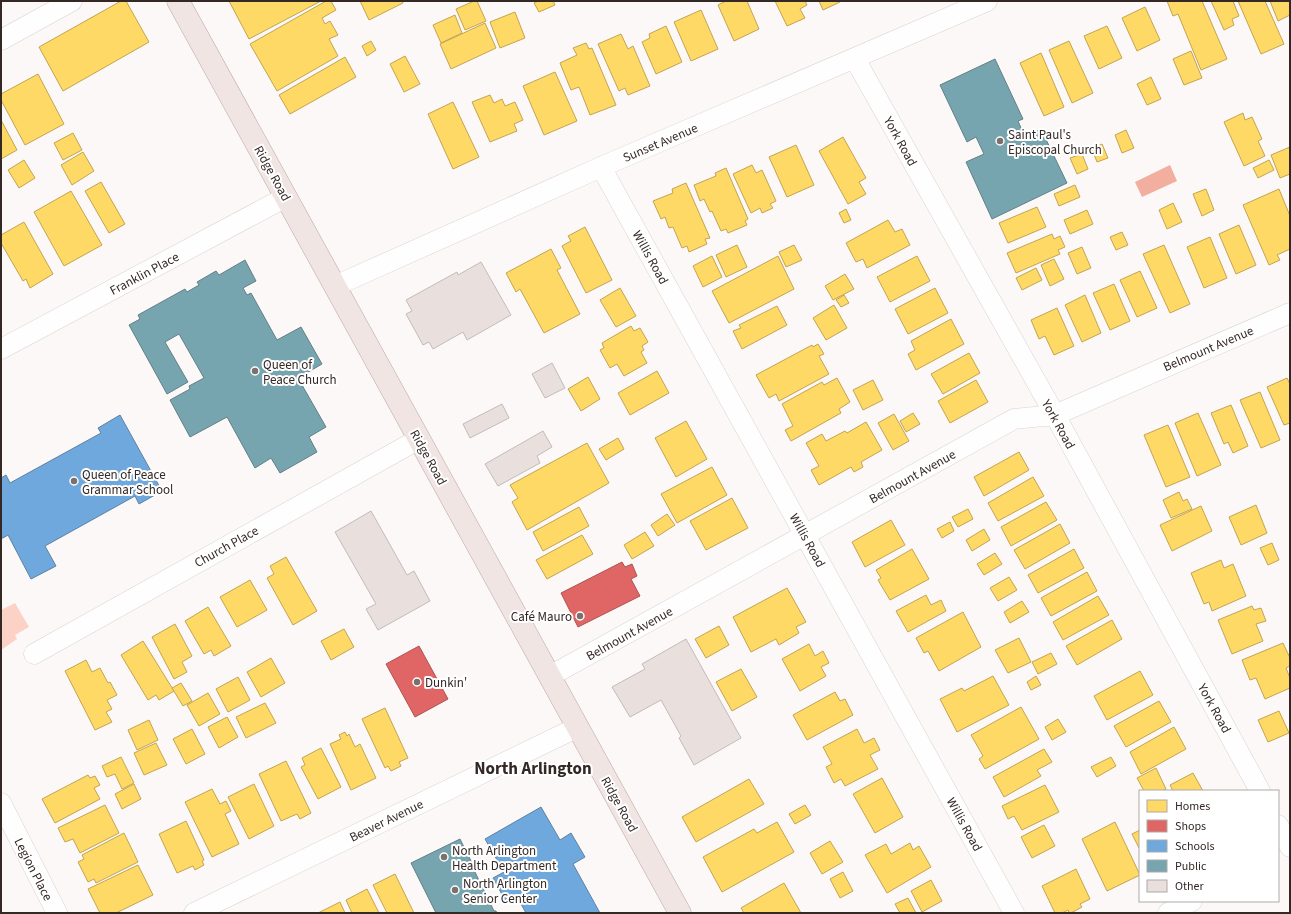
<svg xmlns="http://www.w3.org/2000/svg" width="1291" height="914" font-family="'Source Sans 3',sans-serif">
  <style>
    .green { fill: #fcd2c7 }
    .water { fill: #f2ae9e }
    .homes { fill: #ffd966; stroke: #c2a452 }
    .shops { fill: #e06666; stroke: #ac5352 }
    .schools { fill: #6fa8dc; stroke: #5d82a5 }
    .public { fill: #76a5af; stroke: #628086 }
    .building { fill: #e9e0dd; stroke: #c3bbb9 }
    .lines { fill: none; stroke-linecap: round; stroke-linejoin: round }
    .street-casing { stroke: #dad3d0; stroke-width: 21 }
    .primary-casing { stroke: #bca8a3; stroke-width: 23 }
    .street { stroke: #fffefe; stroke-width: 20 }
    .primary { stroke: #f0e5e3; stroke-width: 22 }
    .poi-dot { fill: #7a716e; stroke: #fff; stroke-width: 1.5 }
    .labels { text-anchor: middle; stroke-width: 4; stroke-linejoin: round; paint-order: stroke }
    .poi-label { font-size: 13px; fill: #342825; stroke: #fff; text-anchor: start }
    .street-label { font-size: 13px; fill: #342825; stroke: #fff }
    .district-label { font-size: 17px; font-weight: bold; fill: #342825; stroke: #fff }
  </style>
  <rect width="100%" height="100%" fill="#fcf8f7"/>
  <path class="green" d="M15,603L29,627L15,635L17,639L1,650V610Z"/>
  <path class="water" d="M1170,165L1177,181L1142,197L1135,182Z"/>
  <g class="homes">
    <path d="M121,1H126L149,42L63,91L39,47Z"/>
    <path d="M229,1H321L249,39Z"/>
    <path d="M326,1H331L336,10L322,18L325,24L330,21L338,35L329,39L338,56L277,91L250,44Z"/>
    <path d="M360,1H402L403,3L369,20Z"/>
    <path d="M474,1H477L486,21L465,30L456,9Z"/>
    <path d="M538,1H553L555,5L539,12L534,3Z"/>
    <path d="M726,1H747L759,29L734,41L718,5Z"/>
    <path d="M775,1H805L807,5L800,9L805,18L787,26Z"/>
    <path d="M819,1H839L840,2L823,10Z"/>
    <path d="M1167,1H1202L1227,59L1201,70L1178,14L1173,16Z"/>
    <path d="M1211,1H1233L1239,16L1232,19L1234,25L1224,30Z"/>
    <path d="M1238,1H1265L1284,44L1261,54Z"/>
    <path d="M1270,1H1290V15L1278,21Z"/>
    <path d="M1145,7L1160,40L1137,51L1122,18Z"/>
    <path d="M701,10L718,49L691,61L674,22Z"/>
    <path d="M515,12L525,38L500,48L490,22Z"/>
    <path d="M455,15L462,33L441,43L433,25Z"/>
    <path d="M485,23L496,48L451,69L440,44Z"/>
    <path d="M666,26L682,62L656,74L642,42L650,38L649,34Z"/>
    <path d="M1107,26L1122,58L1099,69L1084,36Z"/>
    <path d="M621,34L628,49L633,46L650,86L628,95L625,88L619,91L598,44Z"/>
    <path d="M371,41L376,50L367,56L362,46Z"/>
    <path d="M1069,41L1093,93L1072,103L1049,50Z"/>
    <path d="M586,43L589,49L592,48L616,105L590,115L579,87L571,90L560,63L577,55L573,48Z"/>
    <path d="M1191,51L1202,78L1184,85L1173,59Z"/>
    <path d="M1041,53L1064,107L1044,116L1020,63Z"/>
    <path d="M405,56L420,84L404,92L390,64Z"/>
    <path d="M345,57L356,77L290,114L279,95Z"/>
    <path d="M555,72L577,121L544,135L523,86Z"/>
    <path d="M38,74L64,124L25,145L1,100V94Z"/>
    <path d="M1151,77L1161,99L1147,105L1137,84Z"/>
    <path d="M490,95L494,103L502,99L505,106L515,102L523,120L514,124L517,131L490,142L472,102Z"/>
    <path d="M453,102L479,157L453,169L428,114Z"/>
    <path d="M1243,113L1245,120L1252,117L1262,139L1258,141L1265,156L1244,166L1224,122Z"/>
    <path d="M1,120L17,150L1,159Z"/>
    <path d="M1126,130L1134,148L1122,153L1115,135Z"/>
    <path d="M73,133L82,150L63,160L54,143Z"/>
    <path d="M843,137L866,178L859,182L866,194L848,204L819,151Z"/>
    <path d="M1102,144L1108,158L1097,162L1092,149Z"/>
    <path d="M796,145L814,185L787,197L769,157Z"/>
    <path d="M1290,147V174L1280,178L1271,155Z"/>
    <path d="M83,152L94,171L72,185L61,165Z"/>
    <path d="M1082,154L1088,169L1077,174L1070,158Z"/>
    <path d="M24,160L35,178L19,188L8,170Z"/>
    <path d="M1269,160L1274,170L1258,178L1253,168Z"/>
    <path d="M752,165L756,173L762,170L776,201L770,204L773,208L762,213L760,208L751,213L733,174Z"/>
    <path d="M726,168L748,219L745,221L747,225L728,233L726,229L721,231L712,211L710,212L704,199L700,201L694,185L716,176L715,173Z"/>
    <path d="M101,182L125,224L109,233L85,191Z"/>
    <path d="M686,183L710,238L705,239L707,244L689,252L687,246L682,248L673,227L669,228L665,217L661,219L653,201L673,193L672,189Z"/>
    <path d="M1075,185L1080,197L1059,206L1054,194Z"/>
    <path d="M1206,189L1214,210L1202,216L1193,194Z"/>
    <path d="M1279,189L1290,216V249L1277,255L1280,260L1269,265L1243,205Z"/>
    <path d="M71,191L102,245L64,266L34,212Z"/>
    <path d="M1173,203L1182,222L1167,229L1159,210Z"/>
    <path d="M1037,207L1046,227L1008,243L999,223Z"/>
    <path d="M846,209L851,220L844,223L839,213Z"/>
    <path d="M1087,210L1093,224L1070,234L1064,220Z"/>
    <path d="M888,220L895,232L902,229L910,245L867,268L863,259L856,262L846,243Z"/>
    <path d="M24,222L53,274L30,288L26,279L23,281L1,243V235Z"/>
    <path d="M1239,225L1256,265L1236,274L1219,234Z"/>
    <path d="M585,227L612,280L586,293L562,246L571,241L568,236Z"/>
    <path d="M1122,232L1128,245L1116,250L1110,237Z"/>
    <path d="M1052,234L1054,239L1060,236L1065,247L1058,250L1060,254L1016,273L1007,253Z"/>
    <path d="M1210,237L1227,278L1204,288L1187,247Z"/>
    <path d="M737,245L747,267L726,277L716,255Z"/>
    <path d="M794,245L802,260L786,267L779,252Z"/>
    <path d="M1164,245L1190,304L1170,313L1143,254Z"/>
    <path d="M1082,247L1091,268L1077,274L1068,253Z"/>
    <path d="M551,249L561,268L557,270L580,314L544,333L520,289L516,292L506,273Z"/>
    <path d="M712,256L722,277L703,287L693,266Z"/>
    <path d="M778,256L794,289L729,323L712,291Z"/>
    <path d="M917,256L930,281L890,302L877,277Z"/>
    <path d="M1054,259L1064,279L1050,286L1041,265Z"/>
    <path d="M1036,268L1042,280L1022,290L1016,278Z"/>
    <path d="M1140,271L1157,308L1137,317L1120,280Z"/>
    <path d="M845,274L854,289L833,300L825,286Z"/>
    <path d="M1114,284L1130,321L1110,330L1093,293Z"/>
    <path d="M620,288L636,316L616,327L600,300Z"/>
    <path d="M935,288L948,313L908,334L895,309Z"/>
    <path d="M844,295L849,303L841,307L836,300Z"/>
    <path d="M1085,295L1101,333L1082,342L1065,305Z"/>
    <path d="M834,305L847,328L826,340L813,318Z"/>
    <path d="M777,306L787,325L742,349L733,331L741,328L739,325Z"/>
    <path d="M1057,308L1074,346L1054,355L1045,336L1039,339L1031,320Z"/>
    <path d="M951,319L964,344L916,370L908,354L915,350L911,341Z"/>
    <path d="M631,326L634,331L640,328L648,342L642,346L644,350L641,352L647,363L624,376L617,364L610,368L600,350L604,348L602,343Z"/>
    <path d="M818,344L824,354L819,356L829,374L779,401L776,394L769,398L756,375L812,345L813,347Z"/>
    <path d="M969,353L980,373L943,394L931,374Z"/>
    <path d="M657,371L669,393L630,415L618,393Z"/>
    <path d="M588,377L600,399L581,411L568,389Z"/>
    <path d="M837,378L850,402L839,409L841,413L791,441L785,430L793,426L782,404L822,382L824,385Z"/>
    <path d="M1287,378L1290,384V423L1284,425L1267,387Z"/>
    <path d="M873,380L883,400L863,410L853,390Z"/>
    <path d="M976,380L988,402L950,423L938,401Z"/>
    <path d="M1260,392L1280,440L1261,448L1240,400Z"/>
    <path d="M1231,405L1248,446L1233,453L1228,442L1224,444L1211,413Z"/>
    <path d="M913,413L920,424L906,432L900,421Z"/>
    <path d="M1198,413L1221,465L1197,476L1175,423Z"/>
    <path d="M894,414L909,441L893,450L878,423Z"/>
    <path d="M686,421L707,459L676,477L655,438Z"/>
    <path d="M866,422L882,450L861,462L863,467L854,472L851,467L819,485L811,470L819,466L806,443L822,434L826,441L845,431L847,433Z"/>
    <path d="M1168,425L1190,477L1166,487L1144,435Z"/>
    <path d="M618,438L624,449L606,460L599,449Z"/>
    <path d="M587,443L609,483L527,530L512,502L518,498L510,485Z"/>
    <path d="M1019,452L1029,470L984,496L974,477Z"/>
    <path d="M712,467L727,495L677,523L661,494Z"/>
    <path d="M1033,477L1044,496L998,521L988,503Z"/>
    <path d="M1179,492L1183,501L1187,499L1192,509L1171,518L1163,500Z"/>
    <path d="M732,498L748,528L706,550L690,521Z"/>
    <path d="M1046,502L1057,520L1011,546L1001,527Z"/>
    <path d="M1256,505L1267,533L1241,545L1229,517Z"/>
    <path d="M1201,506L1212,531L1172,551L1160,525Z"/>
    <path d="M579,507L589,526L543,551L533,532Z"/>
    <path d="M968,509L973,519L958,527L952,517Z"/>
    <path d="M667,514L675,525L658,536L651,525Z"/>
    <path d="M891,520L905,545L865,567L852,542Z"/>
    <path d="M950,522L954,531L942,538L937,529Z"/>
    <path d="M1060,524L1070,543L1025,569L1014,550Z"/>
    <path d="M984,529L990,540L972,551L966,540Z"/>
    <path d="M645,532L654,546L632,559L624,545Z"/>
    <path d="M582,535L593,554L547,579L536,560Z"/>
    <path d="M1272,543L1279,560L1268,565L1260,548Z"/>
    <path d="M912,549L929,579L890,600L878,580L881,578L876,570Z"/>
    <path d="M1074,549L1084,568L1038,593L1028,575Z"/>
    <path d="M995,553L1002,564L984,575L977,564Z"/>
    <path d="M286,557L317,611L293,625L267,578L274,574L270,566Z"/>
    <path d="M1221,560L1224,568L1233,564L1246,596L1212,611L1209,602L1204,604L1191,573Z"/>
    <path d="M1087,572L1097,591L1051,616L1041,598Z"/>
    <path d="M1009,577L1017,590L998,601L990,588Z"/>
    <path d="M250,580L267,610L237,627L220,597Z"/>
    <path d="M787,588L806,622L796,627L799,633L779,645L776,639L751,652L733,617Z"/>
    <path d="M926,595L931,605L941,600L946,611L908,632L896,611Z"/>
    <path d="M1098,596L1109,615L1063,640L1053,622Z"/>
    <path d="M1022,601L1029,612L1010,623L1004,612Z"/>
    <path d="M1252,606L1254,610L1261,608L1266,621L1256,624L1263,641L1232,654L1218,620Z"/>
    <path d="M208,607L231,646L214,656L211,650L204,654L185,621Z"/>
    <path d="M963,612L981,647L939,671L928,651L924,653L916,638Z"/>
    <path d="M1112,620L1122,639L1077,665L1066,646Z"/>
    <path d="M175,624L192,656L182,662L187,672L174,679L152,637Z"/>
    <path d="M719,626L729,645L706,658L695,639Z"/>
    <path d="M344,629L354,647L331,660L321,641Z"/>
    <path d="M1019,638L1031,662L1008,673L995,650Z"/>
    <path d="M143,641L174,691L159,700L156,695L148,700L121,655Z"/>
    <path d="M1283,643L1290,658V666L1286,668L1290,678V688L1265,699L1256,678L1250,680L1242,660Z"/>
    <path d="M809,644L815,656L823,651L829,663L821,667L826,676L800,691L782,659Z"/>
    <path d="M1051,653L1057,664L1038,674L1032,662Z"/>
    <path d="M271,658L285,683L261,697L247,672Z"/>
    <path d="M86,660L92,672L100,668L108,683L110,682L117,695L107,700L112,709L106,712L112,722L95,730L65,671Z"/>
    <path d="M741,669L757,697L732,711L716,682Z"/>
    <path d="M1140,671L1153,695L1107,720L1094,696Z"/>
    <path d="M993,676L1009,705L957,732L940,699L962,688L964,691Z"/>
    <path d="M1036,676L1041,685L1031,690L1027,682Z"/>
    <path d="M238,677L250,700L228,712L216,689Z"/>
    <path d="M181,683L192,701L183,706L172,688Z"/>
    <path d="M835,692L840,701L845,699L853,715L807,740L793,715Z"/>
    <path d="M208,693L220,714L199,726L187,705Z"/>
    <path d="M1159,701L1171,722L1126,747L1114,726Z"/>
    <path d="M265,703L276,723L246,738L236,717Z"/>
    <path d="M1021,707L1039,739L985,769L979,759L983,756L971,735Z"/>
    <path d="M385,708L408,758L399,762L401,766L391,771L388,766L385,768L362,719Z"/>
    <path d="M1279,711L1289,733L1268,742L1258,720Z"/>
    <path d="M227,717L238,737L219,748L208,727Z"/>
    <path d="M1058,719L1066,732L1052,740L1045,727Z"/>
    <path d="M149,720L158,740L137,750L128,730Z"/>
    <path d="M1174,727L1186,749L1141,774L1130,752Z"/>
    <path d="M192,729L205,754L186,764L173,739Z"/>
    <path d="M857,729L864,743L874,738L880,750L870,755L878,769L845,786L841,779L834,783L826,767L832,764L823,747Z"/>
    <path d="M345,732L347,736L349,734L355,747L360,744L376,778L351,790L330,744L341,739L339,735Z"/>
    <path d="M156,743L167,765L144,775L134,753Z"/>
    <path d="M321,748L341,787L318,799L301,767L305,765L302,758Z"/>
    <path d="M1044,749L1052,762L1037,770L1041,776L1004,797L993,777Z"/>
    <path d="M121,757L134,783L122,789L115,774L107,777L102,766Z"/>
    <path d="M1111,757L1116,766L1097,777L1091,767Z"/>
    <path d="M286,761L311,813L300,819L297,814L281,821L259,774Z"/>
    <path d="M1156,768L1166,789L1162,791H1144L1137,778Z"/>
    <path d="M1193,773L1203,791H1173L1170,785Z"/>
    <path d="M88,775L90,778L95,776L100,785L94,788L100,799L55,823L42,799Z"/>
    <path d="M882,778L903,817L875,833L853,794Z"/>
    <path d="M749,779L764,804L696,842L682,817Z"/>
    <path d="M134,784L141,799L122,809L115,794Z"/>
    <path d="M254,784L274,826L249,839L228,797Z"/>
    <path d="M1045,785L1059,812L1022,830L1014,816L1008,819L1002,806Z"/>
    <path d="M212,789L220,804L226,801L231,811L225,814L239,844L212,857L185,802Z"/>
    <path d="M105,805L119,833L80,853L73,839L65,842L58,828Z"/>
    <path d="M805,805L811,815L795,824L789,814Z"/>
    <path d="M186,821L204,860L202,861L204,865L195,870L193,866L177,873L159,834Z"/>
    <path d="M777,822L794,852L722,892L703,857L754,829L757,833Z"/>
    <path d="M1115,822L1140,875L1107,891L1082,839Z"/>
    <path d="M1044,825L1055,846L1032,858L1021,837Z"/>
    <path d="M1140,830V850L1132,834Z"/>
    <path d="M124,833L138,862L96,883L94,879L88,882L78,862L84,859L82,855Z"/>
    <path d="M830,841L843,862L822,874L810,853Z"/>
    <path d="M910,843L913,850L919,846L931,867L887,893L865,855L886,844L891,854Z"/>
    <path d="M138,865L153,895L116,913H100L88,889Z"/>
    <path d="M1076,869L1090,899L1080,904L1082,907L1071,913H1069L1068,910L1062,913H1055L1042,886Z"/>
    <path d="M843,872L853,891L840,898L830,879Z"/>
    <path d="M395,874L414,913H387L373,885Z"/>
    <path d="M931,880L942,901L922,912L911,891Z"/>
    <path d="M784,883L801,913H744L741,908Z"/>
    <path d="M367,889L379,913H352L346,900Z"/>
    <path d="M908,898L916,913H900L895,904Z"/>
    <path d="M340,902L345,913H318Z"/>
  </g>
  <g class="shops">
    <path d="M622,562L625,567L632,564L637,576L631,579L640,596L578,627L561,593Z"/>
    <path d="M419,646L448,699L415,717L386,664Z"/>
  </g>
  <g class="schools">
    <path d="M120,415L162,491L139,504L135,496L45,546L56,566L31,579L8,535L3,538H1V478L6,475L10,483L101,433L98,428Z"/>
    <path d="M541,807L560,840L571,833L585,857L573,864L600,913H526L516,895L505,900L493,878L504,872L485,839Z"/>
  </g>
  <g class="public">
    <path d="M995,59L1023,119L1018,121L1025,137L1041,129L1067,183L992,219L966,162L984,154L976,137L967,142L940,85Z"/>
    <path d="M245,260L256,281L243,288L247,295L251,293L277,340L301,327L322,364L298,378L326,427L309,437L317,452L280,473L271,458L255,468L227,417L190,437L170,400L190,389L189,386L204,378L179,334L165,342L188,382L167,394L129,325L140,319L138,315L185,289L187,292L199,285L197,282L216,271L219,275Z"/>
    <path d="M460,839L475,869L474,870L494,911H496L497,913H436L411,863Z"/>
  </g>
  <g class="building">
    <path d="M481,262L511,315L467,340L463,332L433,349L429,342L423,345L406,314L412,311L406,300L457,272L458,275Z"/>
    <path d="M552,363L565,388L545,398L532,374Z"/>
    <path d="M502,404L509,418L470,438L463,424Z"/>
    <path d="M543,431L552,447L537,456L540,463L498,486L485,464Z"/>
    <path d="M371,511L407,575L414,571L430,601L378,630L366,609L376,604L335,532Z"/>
    <path d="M686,639L741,738L694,765L679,738L681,736L661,700L630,717L612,687L645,669L642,664Z"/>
  </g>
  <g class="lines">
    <g class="street-casing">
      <g id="street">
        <path d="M1,40L72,1"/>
        <path d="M855,59L1055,415L1260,791"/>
        <path d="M601,167L1014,913"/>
        <path d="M335,286L601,167L987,1"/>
        <path d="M1,349L286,197"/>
        <path d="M34,654L419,439"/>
        <path d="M550,676L1014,419L1055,415L1290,313"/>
        <path d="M1,803L57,913"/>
        <path d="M1278,825L1290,847"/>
        <path d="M194,913L578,727"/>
        <path d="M1168,913L1192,901"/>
      </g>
    </g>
    <g class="primary-casing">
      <path id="primary" d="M178,1L680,913"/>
    </g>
    <use href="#street" class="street"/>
    <use href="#primary" class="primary"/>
  </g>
  <g class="poi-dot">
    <circle cx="1000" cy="141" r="4"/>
    <circle cx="255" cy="371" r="4"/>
    <circle cx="74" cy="481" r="4"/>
    <circle cx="580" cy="616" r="4"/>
    <circle cx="417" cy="682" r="4"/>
    <circle cx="444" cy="857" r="4"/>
    <circle cx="455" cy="890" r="4"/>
  </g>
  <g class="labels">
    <g class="poi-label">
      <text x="1008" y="139">Saint Paul's<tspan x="1008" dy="15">Episcopal Church</tspan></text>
      <text x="263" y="369">Queen of<tspan x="263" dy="15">Peace Church</tspan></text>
      <text x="82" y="479">Queen of Peace<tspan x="82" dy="15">Grammar School</tspan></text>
      <text x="572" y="621" text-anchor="end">Café Mauro</text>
      <text x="425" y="687">Dunkin'</text>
      <text x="452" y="855">North Arlington<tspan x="452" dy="15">Health Department</tspan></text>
      <text x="463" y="888">North Arlington<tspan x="463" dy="15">Senior Center</tspan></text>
    </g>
    <g class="street-label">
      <text transform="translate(901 141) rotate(61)" y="5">York Road</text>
      <text transform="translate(660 142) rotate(-23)" y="5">Sunset Avenue</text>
      <text transform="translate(273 173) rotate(61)" y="5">Ridge Road</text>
      <text transform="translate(651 257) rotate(61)" y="5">Willis Road</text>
      <text transform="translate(144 273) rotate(-28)" y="5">Franklin Place</text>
      <text transform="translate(1208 348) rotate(-23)" y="5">Belmount Avenue</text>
      <text transform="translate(1059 424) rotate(61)" y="5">York Road</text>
      <text transform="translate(429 457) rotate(61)" y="5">Ridge Road</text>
      <text transform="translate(912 476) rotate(-29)" y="5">Belmount Avenue</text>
      <text transform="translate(808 540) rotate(61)" y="5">Willis Road</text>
      <text transform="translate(226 546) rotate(-29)" y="5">Church Place</text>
      <text transform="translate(629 633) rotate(-29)" y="5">Belmount Avenue</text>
      <text transform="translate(1215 708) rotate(61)" y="5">York Road</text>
      <text transform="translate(620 804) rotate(61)" y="5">Ridge Road</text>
      <text transform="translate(386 820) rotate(-26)" y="5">Beaver Avenue</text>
      <text transform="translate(965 824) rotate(61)" y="5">Willis Road</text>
      <text transform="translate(34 869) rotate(63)" y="5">Legion Place</text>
    </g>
    <g class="district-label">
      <text x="533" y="774">North Arlington</text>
    </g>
  </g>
  <rect width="1291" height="914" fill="none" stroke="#342825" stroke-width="4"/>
  <rect x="1139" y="790" width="140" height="112" fill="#ffffff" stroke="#aea9a8"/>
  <rect x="1147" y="800" width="20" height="12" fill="#ffd966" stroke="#aea9a8"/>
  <text x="1175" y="810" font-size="12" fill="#342825">Homes</text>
  <rect x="1147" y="820" width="20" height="12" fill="#e06666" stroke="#aea9a8"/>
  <text x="1175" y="830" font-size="12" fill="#342825">Shops</text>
  <rect x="1147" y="840" width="20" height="12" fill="#6fa8dc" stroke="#aea9a8"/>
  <text x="1175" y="850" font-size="12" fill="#342825">Schools</text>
  <rect x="1147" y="860" width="20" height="12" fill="#76a5af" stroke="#aea9a8"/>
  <text x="1175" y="870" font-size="12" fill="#342825">Public</text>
  <rect x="1147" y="880" width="20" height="12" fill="#e9e0dd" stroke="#aea9a8"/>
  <text x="1175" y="890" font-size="12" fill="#342825">Other</text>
</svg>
